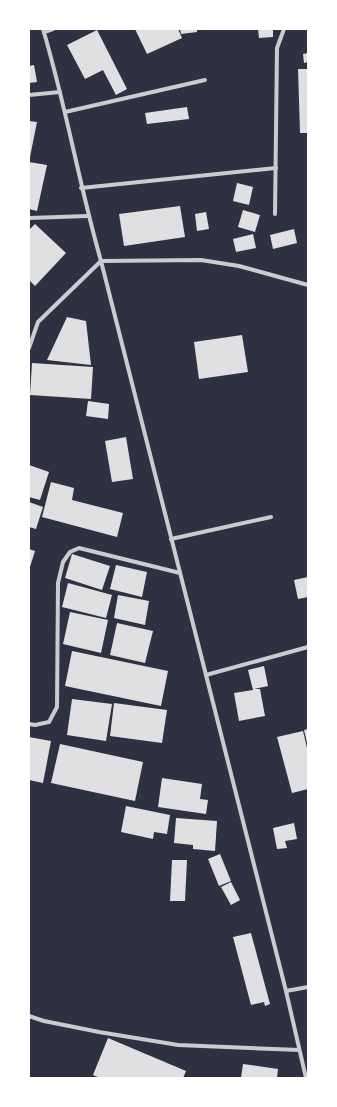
<svg xmlns="http://www.w3.org/2000/svg" width="337" height="1107" font-family="Ubuntu,sans-serif">
  <style>
    .building { fill: #e0e0e3 }
    .lines { fill: none; stroke-linecap: round; stroke-linejoin: round }
    .minor { stroke: #caccd0; stroke-width: 4 }
  </style>
  <rect width="100%" height="100%" fill="#2d3142"/>
  <g class="building">
    <path d="M135,29H178L182,38L147,54Z"/>
    <path d="M180,29H197V32L181,34Z"/>
    <path d="M258,29H273V37L259,38Z"/>
    <path d="M97,30L127,89L116,95L103,70L85,79L67,45Z"/>
    <path d="M308,53V62L304,63L303,54Z"/>
    <path d="M34,65L37,82L29,83V66Z"/>
    <path d="M298,69H308V133H300Z"/>
    <path d="M187,107L189,119L147,124L145,113Z"/>
    <path d="M29,121L37,122L30,157H29Z"/>
    <path d="M29,162L47,165L37,211L29,209Z"/>
    <path d="M237,183L253,187L249,205L233,201Z"/>
    <path d="M180,206L185,237L124,246L119,214Z"/>
    <path d="M243,210L260,215L255,232L238,227Z"/>
    <path d="M206,212L209,229L197,231L195,214Z"/>
    <path d="M35,224L66,253L35,286L29,280V230Z"/>
    <path d="M294,229L297,243L273,249L270,235Z"/>
    <path d="M253,234L256,248L236,252L233,239Z"/>
    <path d="M67,317L86,321L91,365L47,360Z"/>
    <path d="M242,335L248,372L199,379L194,342Z"/>
    <path d="M32,363L93,367L91,399L30,395Z"/>
    <path d="M88,401L109,404L108,419L86,416Z"/>
    <path d="M126,437L133,479L112,482L105,441Z"/>
    <path d="M29,465L49,472L40,500L29,497Z"/>
    <path d="M51,482L74,488L72,500L123,513L117,537L42,517Z"/>
    <path d="M29,502L43,507L36,529L29,527Z"/>
    <path d="M29,549L35,551L29,570Z"/>
    <path d="M72,554L110,566L102,590L65,578Z"/>
    <path d="M116,565L147,572L142,597L110,589Z"/>
    <path d="M308,577V597L298,599L294,580Z"/>
    <path d="M68,583L112,595L106,618L62,607Z"/>
    <path d="M118,595L149,601L145,625L114,618Z"/>
    <path d="M70,612L108,620L101,653L63,644Z"/>
    <path d="M117,623L153,631L145,663L110,655Z"/>
    <path d="M72,651L168,671L161,706L65,686Z"/>
    <path d="M264,666L268,686L254,689H260L265,716L239,721L234,693L253,690L248,670Z"/>
    <path d="M72,699L112,704L106,741L67,735Z"/>
    <path d="M114,703L167,710L162,743L110,736Z"/>
    <path d="M308,729V743H307L304,730Z"/>
    <path d="M303,731L308,752V789L292,793L277,737Z"/>
    <path d="M29,737L51,741L43,783L29,780Z"/>
    <path d="M60,744L143,762L135,801L51,783Z"/>
    <path d="M162,778L202,784L200,799L208,800L206,814L158,807Z"/>
    <path d="M126,806L170,815L167,834L154,832L153,839L121,832Z"/>
    <path d="M176,818L217,821L215,851L193,849V845L174,843Z"/>
    <path d="M294,823L297,839L285,841L287,848L277,849L273,828Z"/>
    <path d="M220,854L231,881L219,886L208,859Z"/>
    <path d="M172,860H187L185,901H170Z"/>
    <path d="M231,882L240,900L231,905L221,887Z"/>
    <path d="M251,933L270,1004L265,1006L264,1002L251,1005L233,937Z"/>
    <path d="M108,1038L186,1071L183,1078H100L93,1075Z"/>
    <path d="M243,1064L278,1069L277,1078H241Z"/>
  </g>
  <g class="lines">
    <g class="minor">
      <path d="M43,29C66,106 79,184 101,261L206,675L286,991L306,1078"/>
      <path d="M44,32L53,29"/>
      <path d="M29,95L60,92"/>
      <path d="M65,112L205,80"/>
      <path d="M81,188L276,168"/>
      <path d="M275,214L277,48L284,29"/>
      <path d="M29,218L88,216"/>
      <path d="M29,348L38,322L101,261L201,260L239,266L308,285"/>
      <path d="M171,539L271,517"/>
      <path d="M206,675L308,647"/>
      <path d="M29,724L35,725L49,722L57,707L58,583L63,562L70,552L79,548L180,573"/>
      <path d="M286,991L308,987"/>
      <path d="M29,1016L44,1021L99,1032L178,1045L299,1050"/>
    </g>
  </g>
  <rect width="337" height="1107" fill="none" stroke="#ffffff" stroke-width="60"/>
</svg>
